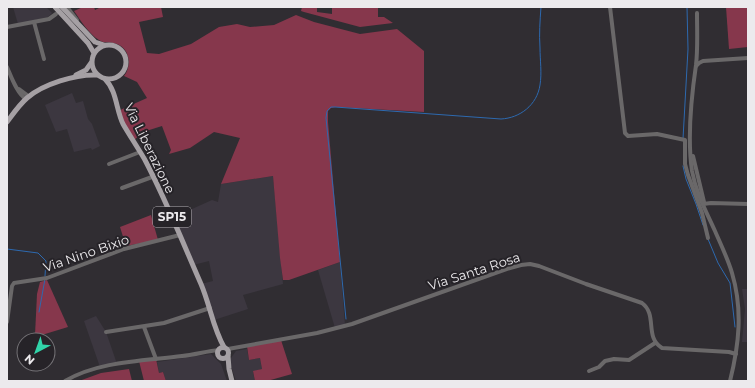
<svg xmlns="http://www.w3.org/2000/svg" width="755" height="388" font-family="Montserrat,sans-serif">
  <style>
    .built { fill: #3c3740 }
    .green { fill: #86374c }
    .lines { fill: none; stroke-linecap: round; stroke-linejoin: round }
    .stream { stroke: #2d69af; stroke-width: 1 }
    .minor { stroke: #6a6869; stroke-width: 4 }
    .major { stroke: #a5a0a4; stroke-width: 5 }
    .labels { text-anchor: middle; stroke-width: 4; stroke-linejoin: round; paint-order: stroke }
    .shield { fill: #262328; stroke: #b1aeb2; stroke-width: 1 }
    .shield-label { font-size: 12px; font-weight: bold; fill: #eceaed }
    .street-label { font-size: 13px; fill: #eceaed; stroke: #262328 }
  </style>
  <rect width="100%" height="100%" fill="#302d32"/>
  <g class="built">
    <path d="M13,7H46L52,13L48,17L18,24Z"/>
    <path d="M72,93L76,103L83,101L88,119L92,124L100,146L92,150L91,148L74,152L67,129L56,132L45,105Z"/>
    <path d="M273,176L283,284L243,295L248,309L214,320L201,284L213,281L209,261L193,265L172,218L212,200L218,202L221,184Z"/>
    <path d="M340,262L345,326L335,328L318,270Z"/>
    <path d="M742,289H748V342H742L745,309Z"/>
    <path d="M96,316L106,332L117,364L100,367L84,321Z"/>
    <path d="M247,349L249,360L260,358L262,369L253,372L255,381H236L230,363L231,358L236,351Z"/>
    <path d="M211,354L221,364L227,381H166L163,372L159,373L157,362Z"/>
  </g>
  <g class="green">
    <path d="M83,7H94L95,10L101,7H161L163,17L139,22L147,53L159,54L191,44L219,27L237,24L250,27L274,25L296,15L314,22L360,34L397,29L424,51V112L336,107L331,108L328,111V122L340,262L289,280H283L280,258L273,176L221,184L240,138L214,132L190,148L169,154L171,150L162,126L143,132L133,141L118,111L147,98L137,82L124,76C132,66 130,49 117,44C111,41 104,44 99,40C89,34 81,21 74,11Z"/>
    <path d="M302,7H317V12L332,14V7H378V17H384L393,23L360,27L304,12L301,11Z"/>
    <path d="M726,7H748V47L729,49Z"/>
    <path d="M151,215L158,240L126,246L120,227Z"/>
    <path d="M47,280L68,327L45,334L35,335L37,294L40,282Z"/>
    <path d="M281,340L292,374L267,381H255L253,371L262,369L260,358L249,360L247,346Z"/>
    <path d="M156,359L159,373L163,372L166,381H144L139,361Z"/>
    <path d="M129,369L132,381H79L101,373Z"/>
  </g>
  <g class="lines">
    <g class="stream">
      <path d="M683,139L688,49L687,7"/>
      <path d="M683,166L686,179L696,204L703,225"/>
      <path d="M708,239L718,263L730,283L735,327"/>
      <path d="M7,249L38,253L46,261L45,276"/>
      <path d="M39,312L45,279"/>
      <path d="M346,319L326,118L327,111L331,107H335L501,119C520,118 537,105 540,85C542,73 540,60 540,48C539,34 540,21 541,7"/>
    </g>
    <g class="minor">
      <path d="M67,7L77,20"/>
      <path d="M610,7L625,133L628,136L657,134L685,140V164L688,175L702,213L708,238"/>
      <path d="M697,13C697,30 698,48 696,65C691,99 687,137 692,171C696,193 706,211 715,231C721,245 728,259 732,273C743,310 739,345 730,381"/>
      <path d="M34,22L44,59"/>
      <path d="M7,27L49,19L56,14"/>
      <path d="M696,66L699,63L703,61L748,58"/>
      <path d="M7,67C11,76 17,94 26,99"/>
      <path d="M19,89L27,95V98"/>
      <path d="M693,156L704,202"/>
      <path d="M109,164L140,152"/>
      <path d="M122,188L152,177"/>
      <path d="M703,204L711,203L748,204"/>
      <path d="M7,322L12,286L14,283L47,278L124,249L180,235"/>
      <path d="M144,327L156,359"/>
      <path d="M106,332L164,323L210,308"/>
      <path d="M228,349L317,333L352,324L510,268L521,265L530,264L539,266L586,284L642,303C658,315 644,337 662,348L729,352L736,354"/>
      <path d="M589,371L599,367L605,361L614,359L629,360L655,343"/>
      <path d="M65,381C99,361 144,361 182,356C194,355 207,351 219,350"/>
    </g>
    <g class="major">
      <path d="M55,7L88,43L94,53"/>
      <path d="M62,7L95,42L104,45"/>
      <circle cx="109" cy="62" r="17"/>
      <path d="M76,75L86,70L91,63"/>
      <path d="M105,79C117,91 116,110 123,124C130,136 138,148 145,160C166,200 183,243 201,284C210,305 213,328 224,347"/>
      <path d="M7,122C13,114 19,105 27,98C43,84 76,74 97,75"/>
      <circle cx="223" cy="353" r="5.5"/>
      <path d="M228,356L229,369L232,381"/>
    </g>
  </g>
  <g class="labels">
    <rect class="shield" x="153" y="207" width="38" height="20" rx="3"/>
    <g class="shield-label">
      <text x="172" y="221">SP15</text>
    </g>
    <g class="street-label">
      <text transform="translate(150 148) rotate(64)" y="5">Via Liberazione</text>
      <text transform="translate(86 253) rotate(-19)" y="5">Via Nino Bixio</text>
      <text transform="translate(474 271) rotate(-18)" y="5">Via Santa Rosa</text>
    </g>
  </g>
  <rect width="755" height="388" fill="none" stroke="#eceaed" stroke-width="16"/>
  <g transform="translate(36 352) rotate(221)"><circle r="19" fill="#262328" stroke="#757377"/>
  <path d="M0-3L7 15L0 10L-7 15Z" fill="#31d4a9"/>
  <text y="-6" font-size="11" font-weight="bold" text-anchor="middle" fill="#eceaed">N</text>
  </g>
</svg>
